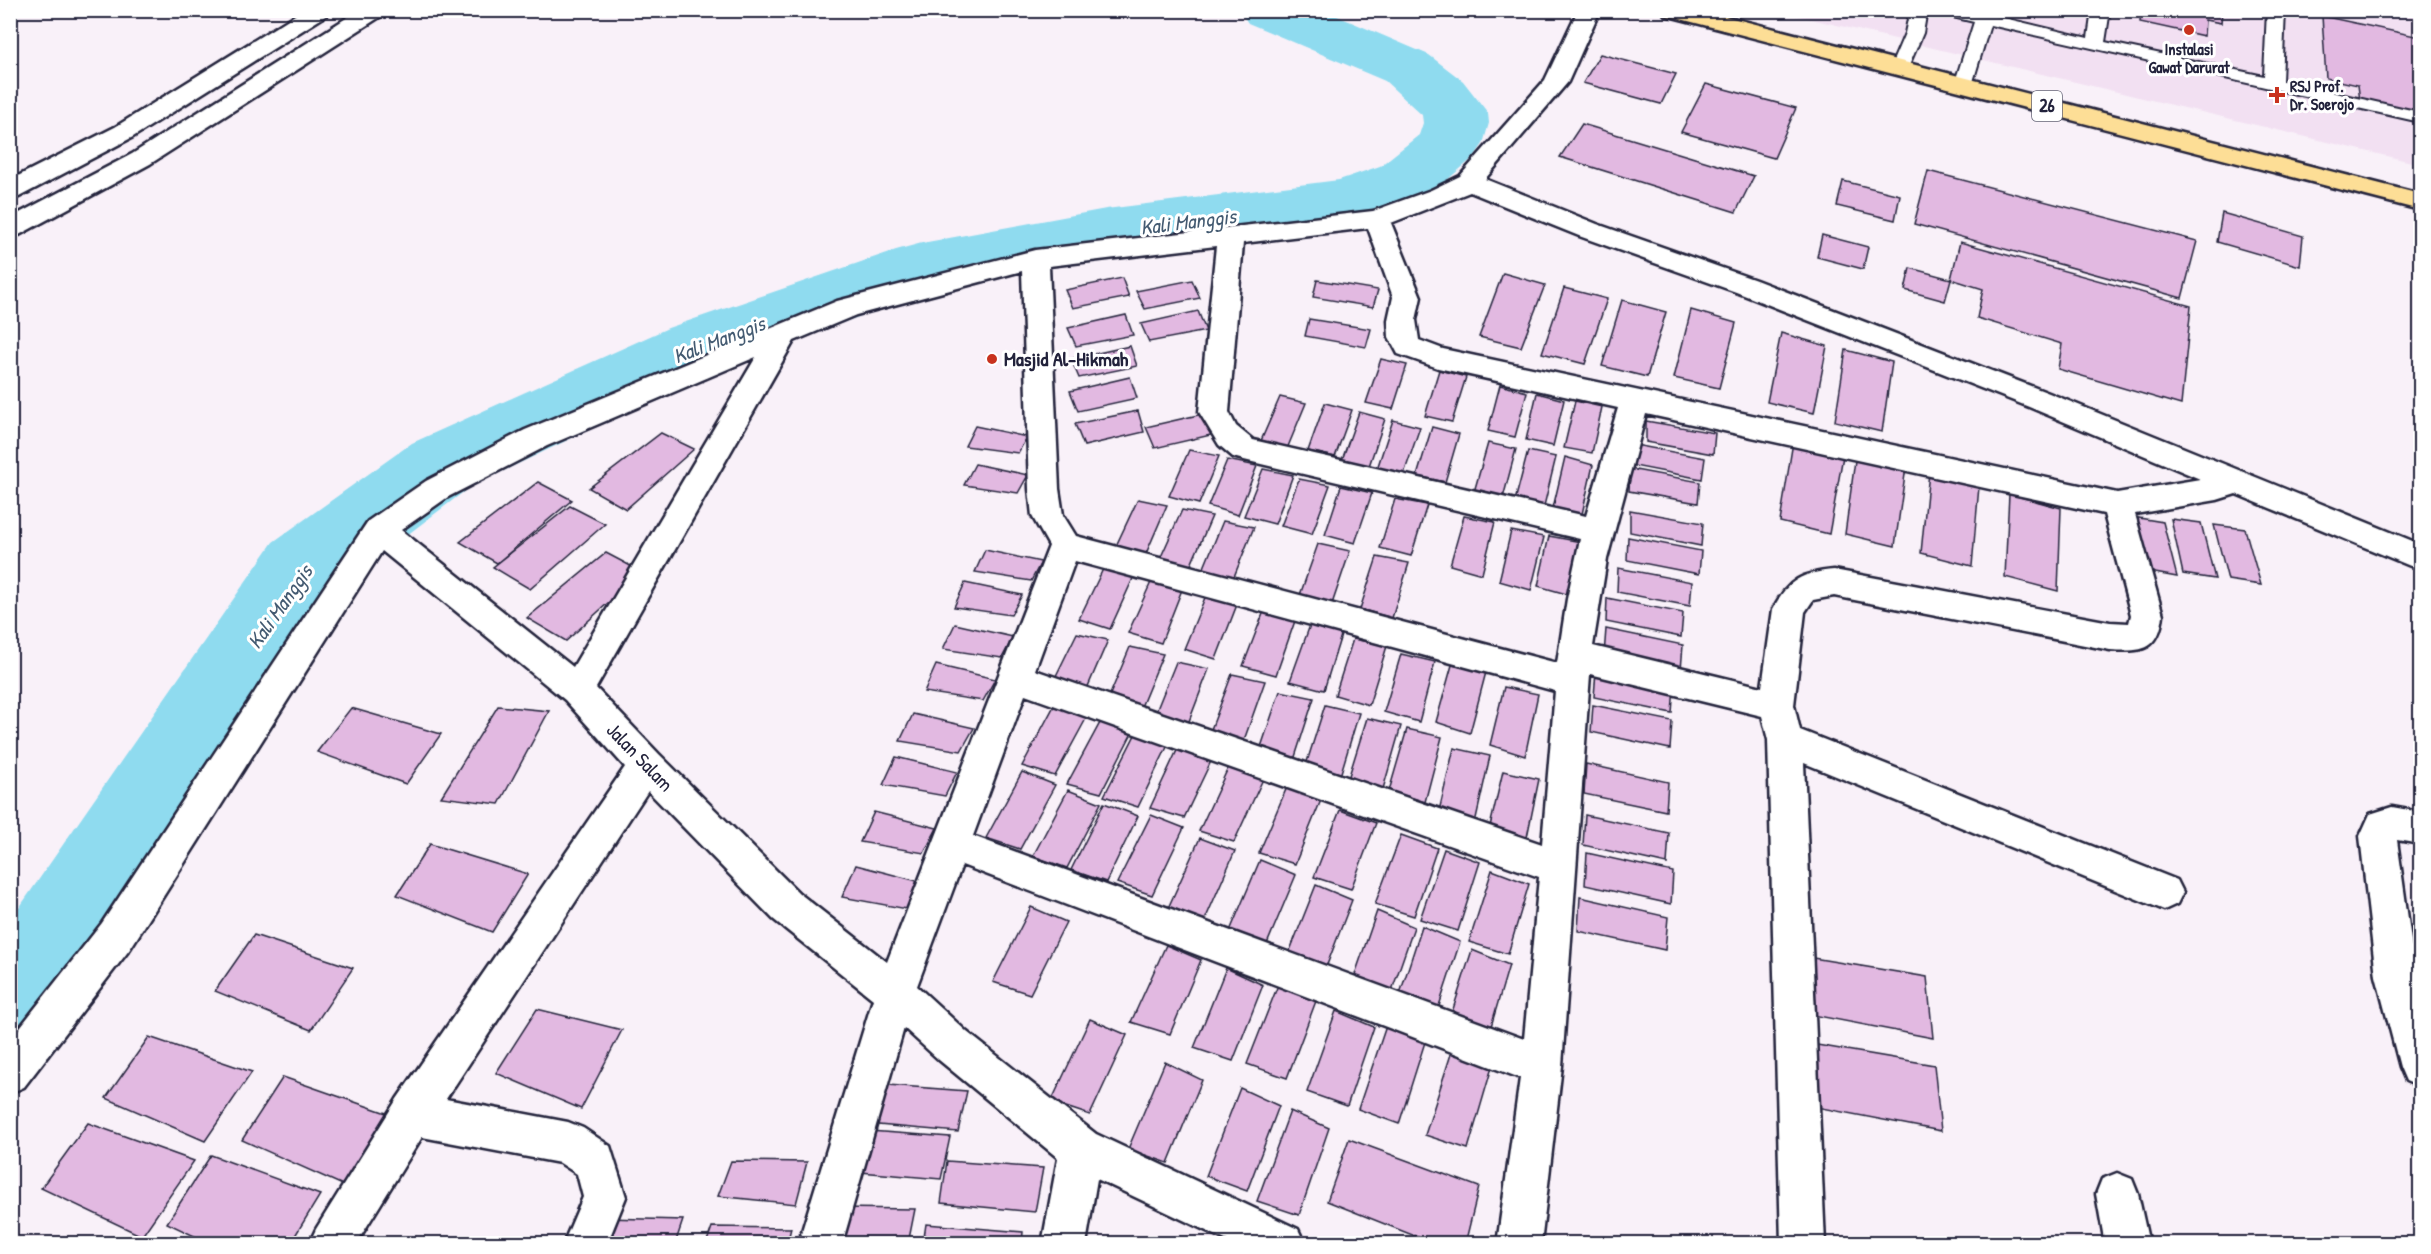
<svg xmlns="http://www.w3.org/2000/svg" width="2431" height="1254" font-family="'Patrick Hand',sans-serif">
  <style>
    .built { fill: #f2e0f2 }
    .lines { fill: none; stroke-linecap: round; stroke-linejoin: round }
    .river { fill: #8fdbef; fill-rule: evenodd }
    .building { fill: #e2b9e1; stroke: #22223b; stroke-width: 1.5 }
    .service-casing { stroke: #22223b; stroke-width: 4 }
    .minor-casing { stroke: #22223b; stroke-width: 5 }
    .trunk-casing { stroke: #22223b; stroke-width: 5 }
    .service { fill: #fff; fill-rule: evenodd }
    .minor { fill: #fff; fill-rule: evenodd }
    .trunk { fill: #fdde96; fill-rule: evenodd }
    .poi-dot { fill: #c8321e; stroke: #fff; stroke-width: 2 }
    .labels { text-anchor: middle; stroke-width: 6; stroke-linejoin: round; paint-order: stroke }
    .far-poi-label { font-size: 16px; font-weight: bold; fill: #22223b; stroke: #fff }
    .shield { fill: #fff; stroke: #646476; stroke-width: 1.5 }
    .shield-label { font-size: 18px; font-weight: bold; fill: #22223b }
    .poi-label { font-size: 20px; font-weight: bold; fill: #22223b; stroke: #fff; text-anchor: start }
    .street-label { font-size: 20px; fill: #22223b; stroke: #fff }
    .water-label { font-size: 21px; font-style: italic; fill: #435a71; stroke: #fff }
  </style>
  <rect width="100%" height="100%" fill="#f9f1f9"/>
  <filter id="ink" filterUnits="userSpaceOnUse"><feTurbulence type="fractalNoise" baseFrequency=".0167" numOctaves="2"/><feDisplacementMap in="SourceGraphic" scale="12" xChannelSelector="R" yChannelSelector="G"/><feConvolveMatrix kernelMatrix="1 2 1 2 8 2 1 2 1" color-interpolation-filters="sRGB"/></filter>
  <g filter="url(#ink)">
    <path class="built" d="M1777,11H2420V164L1845,27Z"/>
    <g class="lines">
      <path class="river" d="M1239,10H1323L1429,55L1463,81L1488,113L1489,123L1483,144L1473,158L1428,196L1349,223L1106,255L936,289L722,366L470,487L335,590L48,1053L10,1068V921L273,542L412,443L668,328L896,250L922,243L1106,209L1339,180L1380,166L1419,135L1423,123L1422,115L1385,81L1248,23Z"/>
    </g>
    <g class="building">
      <path d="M2141,10H2222L2221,23L2205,20L2204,36L2140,22Z"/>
      <path d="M2322,16L2420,37V114L2360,101L2358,85L2326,78Z"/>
      <path d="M1600,54L1676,74L1661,104L1583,83Z"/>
      <path d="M1706,84L1796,108L1774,158L1681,132Z"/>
      <path d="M1582,124L1754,176L1736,212L1560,157Z"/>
      <path d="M1928,171L2197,241L2182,298L1914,224Z"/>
      <path d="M1843,181L1900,195L1895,220L1837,206Z"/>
      <path d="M2222,213L2303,236L2300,266L2217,242Z"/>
      <path d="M1822,235L1868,247L1863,269L1817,257Z"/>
      <path d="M1960,242L2191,306L2181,405L2058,369L2062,344L1977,318L1983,289L1951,279Z"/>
      <path d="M1910,268L1951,279L1945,301L1905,290Z"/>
      <path d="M1503,273L1545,285L1521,347L1479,337Z"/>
      <path d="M1122,278L1129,297L1073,308L1065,290Z"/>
      <path d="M1192,280L1200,298L1145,309L1136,291Z"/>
      <path d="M1317,280L1378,290L1373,307L1313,297Z"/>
      <path d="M1564,288L1607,299L1585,364L1542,353Z"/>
      <path d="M1622,300L1666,312L1647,377L1602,366Z"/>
      <path d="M1691,310L1736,323L1719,388L1674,378Z"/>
      <path d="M1198,311L1206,331L1149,342L1141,324Z"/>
      <path d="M1126,315L1133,335L1076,346L1068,328Z"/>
      <path d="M1309,319L1371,329L1366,347L1305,336Z"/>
      <path d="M1781,333L1827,346L1814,413L1767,402Z"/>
      <path d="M1130,346L1137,366L1079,378L1071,359Z"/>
      <path d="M1846,350L1892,362L1882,432L1835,421Z"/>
      <path d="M1381,359L1407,365L1393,409L1366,403Z"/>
      <path d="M1439,370L1466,377L1452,422L1425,416Z"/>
      <path d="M1130,377L1137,398L1078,411L1070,391Z"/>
      <path d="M1500,385L1527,392L1515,437L1488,431Z"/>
      <path d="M1537,393L1564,400L1553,446L1526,440Z"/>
      <path d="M1280,397L1306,403L1287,449L1260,443Z"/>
      <path d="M1575,401L1602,407L1592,453L1564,448Z"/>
      <path d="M1325,403L1352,410L1335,457L1308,451Z"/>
      <path d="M1138,411L1144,432L1084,446L1075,424Z"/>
      <path d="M1359,412L1385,419L1369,466L1342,460Z"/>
      <path d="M1207,413L1215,434L1155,448L1146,427Z"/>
      <path d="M1393,420L1420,427L1404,474L1377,469Z"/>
      <path d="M1646,421L1715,433L1713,454L1646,442Z"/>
      <path d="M975,426L1027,437L1018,453L965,446Z"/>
      <path d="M1432,427L1459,434L1445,482L1417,476Z"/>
      <path d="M661,433L694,449L626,509L589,488Z"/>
      <path d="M1793,442L1843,456L1829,534L1780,522Z"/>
      <path d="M1488,443L1516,449L1503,498L1474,492Z"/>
      <path d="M1635,445L1705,458L1702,479L1634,466Z"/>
      <path d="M1189,450L1219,456L1199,504L1169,496Z"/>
      <path d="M1528,451L1556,457L1544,506L1515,501Z"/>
      <path d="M1856,453L1906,467L1895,546L1845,534Z"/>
      <path d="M1565,457L1593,465L1582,514L1553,508Z"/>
      <path d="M1227,460L1257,466L1238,515L1208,506Z"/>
      <path d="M975,464L1028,475L1018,493L964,485Z"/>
      <path d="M1263,469L1293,475L1275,524L1244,516Z"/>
      <path d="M1630,469L1700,482L1698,503L1629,491Z"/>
      <path d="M1929,472L1979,486L1972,566L1921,553Z"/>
      <path d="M1299,479L1330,485L1312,534L1281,526Z"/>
      <path d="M538,482L572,500L497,563L460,542Z"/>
      <path d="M1341,486L1372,493L1355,543L1325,535Z"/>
      <path d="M2009,494L2061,508L2058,591L2005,577Z"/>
      <path d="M1138,499L1167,505L1145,556L1115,548Z"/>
      <path d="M1395,499L1427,505L1411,556L1380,548Z"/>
      <path d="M570,506L605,524L530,589L493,567Z"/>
      <path d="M1182,510L1212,516L1190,567L1160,559Z"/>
      <path d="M1630,510L1703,523L1701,546L1630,532Z"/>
      <path d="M1464,516L1495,522L1482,574L1450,565Z"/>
      <path d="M2133,517L2163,522L2177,577L2144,571Z"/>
      <path d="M2171,519L2201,523L2215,579L2183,574Z"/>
      <path d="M1223,521L1254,527L1233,579L1203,570Z"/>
      <path d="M2214,525L2245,529L2261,585L2228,580Z"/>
      <path d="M1511,531L1544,537L1531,590L1499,581Z"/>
      <path d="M1549,536L1581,542L1570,595L1538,586Z"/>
      <path d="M1628,537L1701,551L1699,574L1627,560Z"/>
      <path d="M1318,544L1350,551L1332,604L1300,595Z"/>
      <path d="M985,550L1041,562L1031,581L975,572Z"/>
      <path d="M606,553L642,572L566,641L527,618Z"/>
      <path d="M1377,557L1409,563L1392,618L1360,609Z"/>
      <path d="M1104,567L1135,574L1110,629L1079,619Z"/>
      <path d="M1618,568L1692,582L1690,606L1617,592Z"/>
      <path d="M1152,580L1183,587L1161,643L1128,633Z"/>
      <path d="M965,583L1022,595L1011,615L954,607Z"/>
      <path d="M1206,595L1238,602L1216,659L1184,649Z"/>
      <path d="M1607,598L1683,613L1681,637L1606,622Z"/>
      <path d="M1264,611L1296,618L1276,675L1243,666Z"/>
      <path d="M955,624L1013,637L1002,658L943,649Z"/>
      <path d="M1310,625L1342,632L1324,690L1290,681Z"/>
      <path d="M1606,629L1683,645L1681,670L1604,655Z"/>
      <path d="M1077,633L1108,640L1083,698L1050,688Z"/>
      <path d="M1353,639L1387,646L1369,705L1335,695Z"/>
      <path d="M1130,647L1163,654L1138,714L1106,704Z"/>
      <path d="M1401,654L1435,662L1419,722L1384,712Z"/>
      <path d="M1176,662L1209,669L1186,729L1153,719Z"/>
      <path d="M936,665L995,679L983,701L924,692Z"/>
      <path d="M1452,665L1486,672L1470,733L1436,722Z"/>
      <path d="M1596,671L1674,686L1672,713L1594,697Z"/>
      <path d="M1232,674L1265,681L1243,743L1210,732Z"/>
      <path d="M1504,687L1538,694L1525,756L1490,745Z"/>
      <path d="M1280,691L1314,698L1294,760L1260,750Z"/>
      <path d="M1055,704L1087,717L1055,776L1022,766Z"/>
      <path d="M1325,705L1359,713L1340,776L1306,765Z"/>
      <path d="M1593,705L1672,721L1670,749L1591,732Z"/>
      <path d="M498,706L549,711L499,804L441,797Z"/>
      <path d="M351,708L441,734L406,784L317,752Z"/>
      <path d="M913,714L974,728L961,751L900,741Z"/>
      <path d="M1367,718L1401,726L1383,789L1348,779Z"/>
      <path d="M1101,721L1132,733L1101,793L1067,784Z"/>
      <path d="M1407,729L1442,737L1425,802L1389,791Z"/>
      <path d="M1136,733L1168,745L1138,807L1104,796Z"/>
      <path d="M1180,744L1213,757L1184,818L1150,808Z"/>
      <path d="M1454,748L1490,756L1475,823L1439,811Z"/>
      <path d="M896,757L957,772L945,796L883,785Z"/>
      <path d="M1586,764L1668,782L1666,811L1584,794Z"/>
      <path d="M1229,766L1263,779L1234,842L1199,831Z"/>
      <path d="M1503,771L1539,779L1525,847L1488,835Z"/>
      <path d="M1022,772L1055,785L1020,849L986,838Z"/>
      <path d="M1287,787L1321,800L1295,864L1259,853Z"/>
      <path d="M1068,790L1101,803L1067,868L1033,856Z"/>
      <path d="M1104,803L1138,816L1106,882L1071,870Z"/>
      <path d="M1340,810L1376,823L1351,889L1314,877Z"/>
      <path d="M874,812L937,828L924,853L860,842Z"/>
      <path d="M1151,815L1184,828L1152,895L1117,883Z"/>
      <path d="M1585,815L1669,833L1667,864L1583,845Z"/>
      <path d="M1401,835L1437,848L1414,916L1375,904Z"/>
      <path d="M1200,838L1235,851L1205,920L1168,908Z"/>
      <path d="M430,844L528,874L492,932L397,895Z"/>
      <path d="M1444,849L1480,862L1458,931L1420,919Z"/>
      <path d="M1587,853L1673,872L1671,904L1585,885Z"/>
      <path d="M1260,860L1296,875L1267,944L1230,931Z"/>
      <path d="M856,865L921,882L907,909L842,897Z"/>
      <path d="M1492,870L1529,884L1508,954L1469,942Z"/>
      <path d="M1316,885L1352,900L1325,970L1287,958Z"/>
      <path d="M1580,897L1668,917L1665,950L1578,931Z"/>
      <path d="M1031,907L1066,922L1030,994L993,982Z"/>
      <path d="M1377,911L1414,927L1389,999L1351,986Z"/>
      <path d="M1422,926L1460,942L1436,1015L1397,1003Z"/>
      <path d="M254,935L353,968L311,1030L215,991Z"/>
      <path d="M1166,945L1201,960L1170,1034L1131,1022Z"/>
      <path d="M1472,950L1509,965L1487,1040L1447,1028Z"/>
      <path d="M1813,958L1927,977L1933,1038L1813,1015Z"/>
      <path d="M1226,968L1263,985L1233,1061L1194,1048Z"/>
      <path d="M1278,985L1316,1001L1287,1078L1247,1064Z"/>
      <path d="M537,1009L622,1030L581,1109L496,1073Z"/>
      <path d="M1336,1011L1374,1027L1347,1106L1307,1092Z"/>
      <path d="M1090,1019L1127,1035L1090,1115L1051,1102Z"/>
      <path d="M1386,1026L1425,1042L1399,1124L1358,1109Z"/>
      <path d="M149,1037L252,1072L205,1141L106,1098Z"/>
      <path d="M1817,1045L1934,1065L1941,1131L1816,1107Z"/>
      <path d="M1452,1051L1492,1067L1468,1149L1425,1135Z"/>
      <path d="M1165,1062L1202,1080L1168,1163L1128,1149Z"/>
      <path d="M283,1077L389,1114L345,1186L242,1140Z"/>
      <path d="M874,1084L967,1091L958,1132L867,1124Z"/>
      <path d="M1240,1088L1279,1106L1247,1191L1206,1176Z"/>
      <path d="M1290,1111L1329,1128L1299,1215L1257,1201Z"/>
      <path d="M88,1123L194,1161L142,1236L41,1188Z"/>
      <path d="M856,1130L950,1137L941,1179L849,1171Z"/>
      <path d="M1349,1139L1479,1187L1465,1244H1435L1327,1201Z"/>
      <path d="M211,1155L320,1195L290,1244H211L167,1223Z"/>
      <path d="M731,1161L807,1162L796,1204L718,1196Z"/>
      <path d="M947,1161L1043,1168L1035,1212L941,1203Z"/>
      <path d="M837,1208L915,1209L908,1244H827Z"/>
      <path d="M604,1218L683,1220L675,1244H594Z"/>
      <path d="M926,1224L1023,1232L1022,1244H923Z"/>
      <path d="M712,1227L791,1228L787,1244H706Z"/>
    </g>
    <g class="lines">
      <g class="service-casing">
        <g id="service">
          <path d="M1910,10H1927L1923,33L1908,68L1905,72H1893L1890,68L1905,33Z"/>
          <path d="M1938,10H1970L2088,38L2092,10H2110L2105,42L2264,76L2267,10H2285L2282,81L2420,112V122L1990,25L1972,85L1969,89H1957L1954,85L1974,22L1940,14Z"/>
        </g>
      </g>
      <g class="minor-casing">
        <g id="minor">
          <path d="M303,10H330L327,15L133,137L19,197L10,199V180L115,127Z"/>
          <path d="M359,10H386L383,15L150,164L19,235L10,237V218L132,154Z"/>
          <path d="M1578,10H1600L1568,82L1485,179L1597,224L1756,280L2049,393L2420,544V570L2236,494L2217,500L2135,514L2163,615C2159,651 2142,652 2110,650L1834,596L1813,600L1805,612L1794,705L1800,730L2177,880L2183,892L2177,904L2164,910L1804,763L1825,1244H1781L1768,740L1762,716L1590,674L1562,1066L1541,1244H1497L1520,1078L962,865L917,986L967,1032L1096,1134L1298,1229L1305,1244H1234L1097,1179L1086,1244H1042L1058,1158L939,1060L904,1028L842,1244H798L873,999L773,919L648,791L446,1099L568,1122L583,1128L610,1146L626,1197L607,1244H563L583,1197L577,1174L560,1163L422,1137L356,1244H309L316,1229L397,1099L625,767L565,700L382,551L130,949L24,1087L10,1093V1040L102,923L368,521L426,481L525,430L837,301L1035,250L1373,211L1431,190L1460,176L1545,80ZM1470,192L1579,236L1736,292L2029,407L2200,479L2117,493L1443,349L1419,340L1416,320L1421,297L1391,223ZM1368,228L1393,297L1388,320L1389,337L1398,354L1438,368L1618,408L1586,516L1253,440L1236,426L1229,412L1243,243ZM1216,246L1199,412L1219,445L1233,457L1244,460L1580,539L1567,599L1557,663L1076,536L1063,515L1059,489L1049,266ZM1022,271L1029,489L1032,516L1049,546L887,962L799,893L659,754L596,688L794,341L856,315ZM756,357L573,667L401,530L448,497L547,446ZM1646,414L2104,514L2131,615L2129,623L2110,622L1834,570C1802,573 1788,579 1773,609L1762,687L1593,646L1607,559ZM1075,561L1555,691L1542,844L1035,670ZM1025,695L1539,877L1524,1039L973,836Z"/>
          <path d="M2392,807L2420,812V844L2397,840L2416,976L2420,994V1087L2406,1081L2400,1067L2376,976L2360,836L2370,814Z"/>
          <path d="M2117,1173L2132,1179L2138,1194L2149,1244H2105L2096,1194L2102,1179Z"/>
        </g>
      </g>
      <g class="trunk-casing">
        <path id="trunk" d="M1662,10H1701L2420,194V210L1665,15Z"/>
      </g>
      <use href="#service" class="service"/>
      <use href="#minor" class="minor"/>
      <use href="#trunk" class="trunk"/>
    </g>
  </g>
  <g class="poi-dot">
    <circle cx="2189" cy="30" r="6"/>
    <path d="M2274 86h6v6h6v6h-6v6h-6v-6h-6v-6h6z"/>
    <circle cx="992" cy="359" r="6"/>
  </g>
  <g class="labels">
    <g class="far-poi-label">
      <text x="2189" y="55">Instalasi<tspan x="2189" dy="18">Gawat Darurat</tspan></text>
      <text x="2290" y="92" text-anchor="start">RSJ Prof.<tspan x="2290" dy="18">Dr. Soerojo</tspan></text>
    </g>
    <rect class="shield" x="2032" y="91" width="30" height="30" rx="4.5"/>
    <g class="shield-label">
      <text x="2047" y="112">26</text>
    </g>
    <g class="poi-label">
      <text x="1004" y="366">Masjid Al-Hikmah</text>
    </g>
    <g class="street-label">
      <text transform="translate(640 757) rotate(46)" y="7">Jalan Salam</text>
    </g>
    <g class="water-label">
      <text transform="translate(1188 222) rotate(-7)" y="7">Kali Manggis</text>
      <text transform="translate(719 340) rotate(-21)" y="7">Kali Manggis</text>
      <text transform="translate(280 607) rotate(-55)" y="7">Kali Manggis</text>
    </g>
  </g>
  <rect width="2431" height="1254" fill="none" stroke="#fff" stroke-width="36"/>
  <rect x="18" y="18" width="2395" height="1218" fill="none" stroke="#22223b" stroke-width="2" filter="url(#ink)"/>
</svg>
